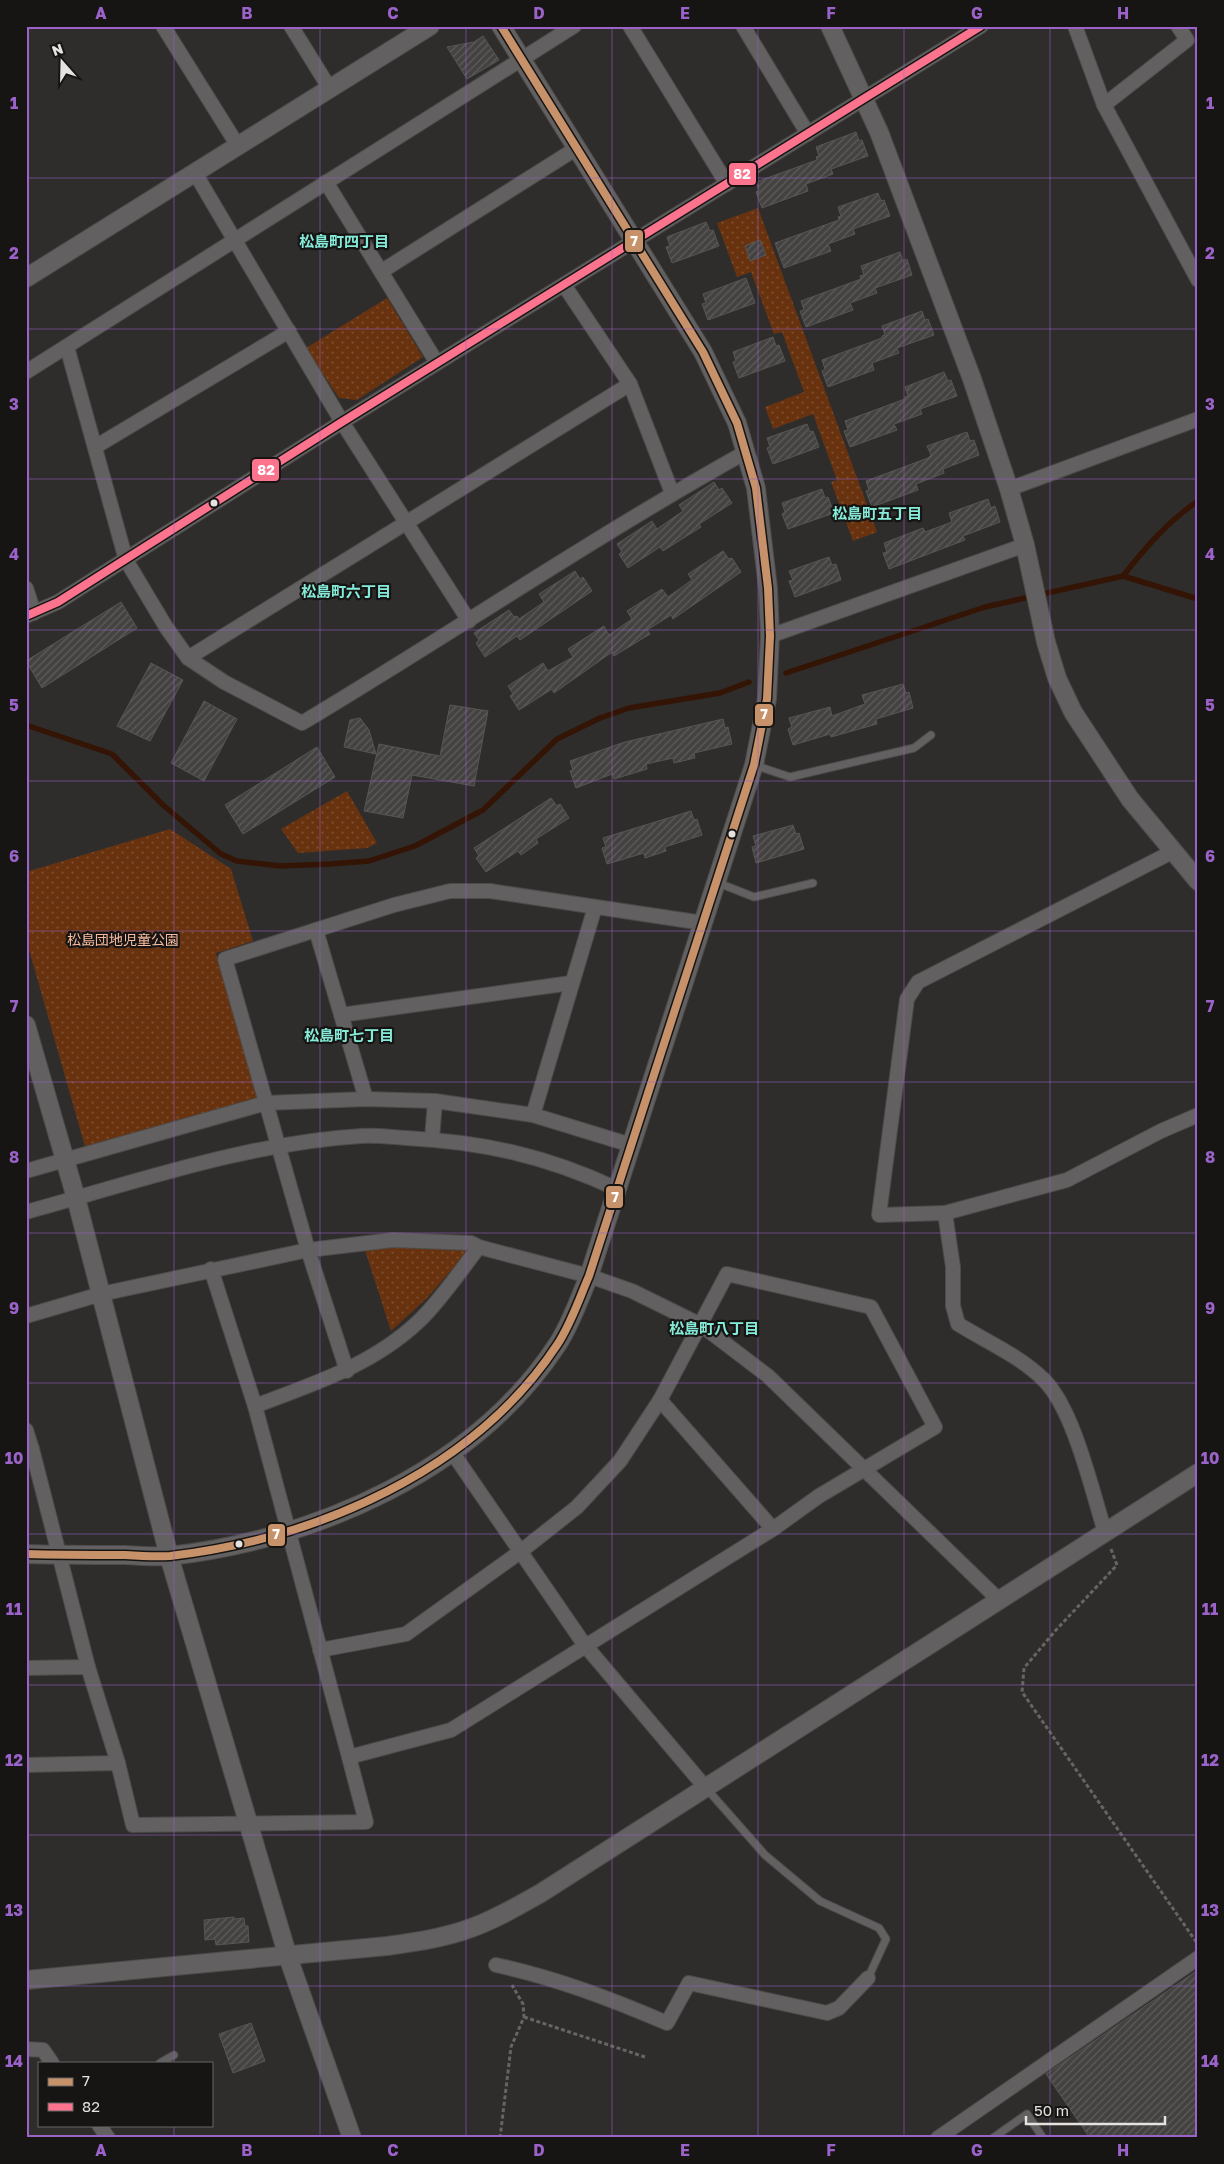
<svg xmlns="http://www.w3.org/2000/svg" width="1224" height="2164" font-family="'Golos Text','Noto Sans JP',sans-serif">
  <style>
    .park { fill: url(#park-dots) }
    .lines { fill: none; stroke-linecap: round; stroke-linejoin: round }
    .stream { stroke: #341404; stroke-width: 5.5 }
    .building { fill: url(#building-hatch); stroke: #565655 }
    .service-casing { stroke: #4c4b49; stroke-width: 9 }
    .minor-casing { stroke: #4c4b49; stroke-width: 16 }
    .tertiary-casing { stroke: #4c4b49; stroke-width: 20 }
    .path { stroke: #676564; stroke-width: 3; stroke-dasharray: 4 2.5; stroke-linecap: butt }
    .service { stroke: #626060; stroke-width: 7 }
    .minor { stroke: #626060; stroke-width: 14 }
    .tertiary { stroke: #626060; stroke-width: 18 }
    .bus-1-casing { stroke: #171514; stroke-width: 11 }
    .bus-2-casing { stroke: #171514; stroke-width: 11 }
    .bus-1 { stroke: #c7916a; stroke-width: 8 }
    .bus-2 { stroke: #fc738d; stroke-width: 8 }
    .grid { fill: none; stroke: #9b63c9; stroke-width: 1; stroke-opacity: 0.55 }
    .bus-dot { fill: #e5e2e0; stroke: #171514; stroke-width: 2 }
    .labels { text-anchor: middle; stroke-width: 4.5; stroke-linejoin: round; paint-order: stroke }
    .park-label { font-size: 14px; fill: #f8bb9d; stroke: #171514 }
    .neighbourhood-label { font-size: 15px; font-weight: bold; fill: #85ebd9; stroke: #171514 }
    .line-badge { stroke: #171514; stroke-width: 2 }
    .badge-label { font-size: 14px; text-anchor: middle; font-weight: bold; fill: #fff }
    .neatline { fill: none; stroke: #9b63c9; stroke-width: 2 }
    .grid-label { font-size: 16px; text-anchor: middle; font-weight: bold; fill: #9b63c9 }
  </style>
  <defs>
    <pattern id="park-dots" width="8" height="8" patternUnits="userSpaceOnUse" patternTransform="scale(1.25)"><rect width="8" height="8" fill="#68320f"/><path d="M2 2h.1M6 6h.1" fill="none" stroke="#7d4f32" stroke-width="1.8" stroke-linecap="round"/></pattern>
    <pattern id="building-hatch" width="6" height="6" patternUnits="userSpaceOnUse" patternTransform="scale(1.25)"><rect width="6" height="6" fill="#434241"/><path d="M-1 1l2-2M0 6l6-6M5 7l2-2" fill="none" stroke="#5e5d5c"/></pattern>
  </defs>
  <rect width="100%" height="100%" fill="#2f2d2b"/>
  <g class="park">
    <path d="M758,208L877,532L853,541L831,482L837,480L813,414L773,429L765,407L804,392L782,332L774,334L751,272L737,277L717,223Z"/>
    <path d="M387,298L423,357L357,400L339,398L306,348Z"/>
    <path d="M347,791L377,843L367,848L298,853L281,829Z"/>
    <path d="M170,829L231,869L253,941L216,953L257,1098L253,1105L86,1150L26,939V872Z"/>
    <path d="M462,1245L468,1251L427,1298L391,1331L364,1247Z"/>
  </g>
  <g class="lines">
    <g class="stream">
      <path d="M1123,576C1145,548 1168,521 1198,501"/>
      <path d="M786,673L985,607L1123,576L1198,599"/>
      <path d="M26,725L112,754L163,805L221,854L237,861L281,866L330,864L369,861L415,846L483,810L557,739L600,718L629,708L720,693L749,682"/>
    </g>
  </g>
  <g class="building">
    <path d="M483,36L499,60L467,79L447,47L474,42Z"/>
    <path d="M856,132L859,141L862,140L868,156L831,169L833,174L806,184L808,191L762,208L756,192L759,191L756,182L817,160L816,157L819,156L816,147Z"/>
    <path d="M878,193L881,201L884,200L890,216L853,229L855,234L828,244L831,251L784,268L775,243L839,220L838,217L841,216L838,207Z"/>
    <path d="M706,222L710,231L713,230L719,246L672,263L666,247L670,246L667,237Z"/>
    <path d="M760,240L766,255L750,261L745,246Z"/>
    <path d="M900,252L903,261L907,259L912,275L875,288L877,293L850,303L853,310L806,327L800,311L804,310L801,301L861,279L860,276L864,275L861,266Z"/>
    <path d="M746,278L755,303L708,320L702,304L706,303L703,294Z"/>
    <path d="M922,311L925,320L928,319L934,335L897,348L899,353L872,363L874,370L828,387L822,371L825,369L822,360L882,338V336L885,335L882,326Z"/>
    <path d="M773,337L776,346L779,345L785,361L739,378L733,362L736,361L733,352Z"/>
    <path d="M944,372L948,381L951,380L957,396L920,409L922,414L894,424L897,430L850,447L844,431L848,430L845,421L905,399V397L908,396L905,387Z"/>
    <path d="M807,424L810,432L813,431L819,447L773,464L767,448L770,447L767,438Z"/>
    <path d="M967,432L970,441L974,440L979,455L943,469L944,473L916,484L918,490L872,507L866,491L869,490L866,481L928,458L931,455L927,446Z"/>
    <path d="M714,482L719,490L722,488L732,503L699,524L701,527L663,551L660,547L628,568L619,554L622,552L617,544L652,521L657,529L683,511L679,505Z"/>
    <path d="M822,489L825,498L828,497L834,513L788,529L782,514L785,512L782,503Z"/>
    <path d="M988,499L991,508L995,506L1000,522L963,536L965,540L889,569L883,553L887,552L884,543L923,528L925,532L952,522L949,513Z"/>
    <path d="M723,551L729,559L732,558L741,572L673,619L671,615L647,630L650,634L614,656L612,652L554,693L552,689L519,710L510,696L513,694L508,686L543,663L548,671L573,657L568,649L604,626L609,635L632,619L627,611L662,589L668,597L692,580L688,574Z"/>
    <path d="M829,557L832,565L836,564L841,580L795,597L789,581L793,580L789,571Z"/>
    <path d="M575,571L580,579L583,577L592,591L520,640L517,636L485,657L476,643L479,640L474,633L509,610L514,617L517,616L519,619L544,602L539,594Z"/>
    <path d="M121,602L137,628L42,688L26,661Z"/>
    <path d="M151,663L183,680L150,741L117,726Z"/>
    <path d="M903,684L906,693L909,692L913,708L876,719L877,724L831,737L830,734L793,745L788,729L792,727L789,718L830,707L832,716L865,704L862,695Z"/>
    <path d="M204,701L237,719L204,781L171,763Z"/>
    <path d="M450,705L488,711L474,786L412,775L403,818L364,811L379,744L440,756Z"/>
    <path d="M360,718L369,730L376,754L344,747L350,720Z"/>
    <path d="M723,719L725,728L728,727L732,744L694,753L695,758L674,763L673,758L646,764L647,769L614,779L612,774L576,788L570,771L573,770L570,761L625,742Z"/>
    <path d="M317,747L335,777L243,834L225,805Z"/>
    <path d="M551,798L557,806L560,804L569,818L536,839L538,843L521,855L518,851L486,872L476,858L479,856L474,848Z"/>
    <path d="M691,811L694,820L697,819L702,835L665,847L666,851L645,858L644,853L607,864L602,848L606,847L603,838Z"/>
    <path d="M793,825L796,834L799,833L804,849L756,863L752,847L756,846L753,836Z"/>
    <path d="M234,1917V1919L244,1918L245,1926H248L249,1942L216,1945L215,1939L205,1940L204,1920Z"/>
    <path d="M1198,1970V2138H1090L1046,2074Z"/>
    <path d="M251,2023L265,2061L233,2073L219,2034Z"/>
  </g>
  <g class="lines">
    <g class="service-casing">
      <g id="service">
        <path d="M754,765L790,777L914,748L931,735"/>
        <path d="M716,882L754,897L813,883"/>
        <path d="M706,1788L765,1855L820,1901L879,1928L886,1939L868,1978"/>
        <path d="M160,2063L174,2055"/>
        <path d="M993,2138L1027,2114L1043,2138"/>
      </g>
    </g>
    <g class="minor-casing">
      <g id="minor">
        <path d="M163,26L238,146"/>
        <path d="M291,26L330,89"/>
        <path d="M630,26L727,184"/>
        <path d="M743,26L808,134"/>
        <path d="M1075,26L1104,105L1198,280"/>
        <path d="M1104,105L1187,40L1178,26"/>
        <path d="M195,173L342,422L469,621"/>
        <path d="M326,182L437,363"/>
        <path d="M382,271L577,148"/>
        <path d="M564,285L630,384L672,493"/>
        <path d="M67,347L126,560L166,627L188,658L224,682L302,723C451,634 595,536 746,452"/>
        <path d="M26,372L574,26"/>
        <path d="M95,447L289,331"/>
        <path d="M1009,489L1198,419"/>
        <path d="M26,588L34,613"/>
        <path d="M26,616L58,602L342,422L981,26"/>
        <path d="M770,636L1025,545"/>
        <path d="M188,658L630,384"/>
        <path d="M316,930L366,1099"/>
        <path d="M341,1015L571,983"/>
        <path d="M533,1115L595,907"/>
        <path d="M432,1139L435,1101"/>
        <path d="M26,1171L266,1103L366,1099L435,1101L533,1115L631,1145"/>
        <path d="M26,1212C136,1182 247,1143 361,1136C376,1135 391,1137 406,1138C483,1142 547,1156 617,1189"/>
        <path d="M945,1213L1067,1180L1161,1131L1198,1115"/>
        <path d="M211,1269L255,1406L349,1757"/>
        <path d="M26,1316L101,1294L308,1250L393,1240L471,1243L479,1247L589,1276L632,1291L701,1325L768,1376L999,1600"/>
        <path d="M347,1371L308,1250L225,959L394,905L450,891H490L703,923"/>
        <path d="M660,1400L773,1529"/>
        <path d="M255,1406C313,1384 373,1365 419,1321C441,1300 460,1271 479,1247"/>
        <path d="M26,1430L32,1449"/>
        <path d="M26,1449H32L88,1667L118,1763"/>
        <path d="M452,1452L584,1644L705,1787"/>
        <path d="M1105,1532C1092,1491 1074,1410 1044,1380C1020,1356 987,1342 958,1324L953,1306V1267L945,1213L879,1215L907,999L918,982L1172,852"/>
        <path d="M26,1668L88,1667"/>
        <path d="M26,1765L118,1763L133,1825L366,1822L349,1757L451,1730L773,1529L819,1496L935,1427L871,1307L727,1274L660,1400L620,1461L577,1507L520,1552L406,1634L320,1650"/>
        <path d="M496,1965C556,1978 611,1999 667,2023L689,1983L827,2013L839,2008L868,1978"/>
        <path d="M26,2049L43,2050L52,2063"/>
        <path d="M99,2125L108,2138"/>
        <path d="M938,2138L1198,1958"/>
      </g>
    </g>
    <g class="tertiary-casing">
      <g id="tertiary">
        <path d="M830,26L879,132L972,379L1009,489L1025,545L1046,642L1057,678L1073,712L1130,799L1198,881"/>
        <path d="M26,278L430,26"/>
        <path d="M26,1025L76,1198L169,1556L288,1957L352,2138"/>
        <path d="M26,1554C59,1555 92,1555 125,1555C139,1556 155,1557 170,1556C316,1539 474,1471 557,1345C571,1324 579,1299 589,1276L754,765L767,699L770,636L768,588L756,488L737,423L703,352L501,26"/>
        <path d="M26,1980L387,1946C415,1942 444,1938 471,1928C496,1919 518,1906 541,1893L1198,1473"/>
      </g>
    </g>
    <g class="path">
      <path d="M1111,1549L1117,1565L1056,1630L1024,1668L1022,1692L1197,1943"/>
      <path d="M524,2017L645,2057"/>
      <path d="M500,2138L511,2047L524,2017L523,2004L512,1985"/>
    </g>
    <use href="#service" class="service"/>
    <use href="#minor" class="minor"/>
    <use href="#tertiary" class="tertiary"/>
    <g class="bus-1-casing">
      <path id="bus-1" d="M26,1554C59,1555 92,1555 125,1555C139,1556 155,1557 170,1556C316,1539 474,1471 557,1345C571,1324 579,1299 589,1276L754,765L767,699L770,636L768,588L756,488L737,423L703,352L501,26"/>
    </g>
    <g class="bus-2-casing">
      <path id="bus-2" d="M26,616L58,602L342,422L981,26"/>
    </g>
    <use href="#bus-1" class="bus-1"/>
    <use href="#bus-2" class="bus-2"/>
  </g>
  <path class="grid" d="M174,26V2063M320,26V2138M466,26V2138M612,26V2138M758,26V2138M904,26V2138M1050,26V2138M26,178H1198M26,329H1198M26,479H1198M26,630H1198M26,781H1198M26,931H1198M26,1082H1198M26,1233H1198M26,1383H1198M26,1534H1198M26,1685H1198M26,1835H1198M26,1986H1198M174,2125V2138"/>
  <g class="bus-dot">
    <circle cx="214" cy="503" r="4.5"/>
    <circle cx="732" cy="834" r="4.5"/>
    <circle cx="239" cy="1544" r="4.5"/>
  </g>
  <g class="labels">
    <g class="park-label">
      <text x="123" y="945">松島団地児童公園</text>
    </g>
    <g class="neighbourhood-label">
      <text x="344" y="247">松島町四丁目</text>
      <text x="877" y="519">松島町五丁目</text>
      <text x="346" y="597">松島町六丁目</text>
      <text x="349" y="1041">松島町七丁目</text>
      <text x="714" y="1334">松島町八丁目</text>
    </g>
  </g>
  <g class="line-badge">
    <rect x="728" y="162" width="29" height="24" rx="5" fill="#fc738d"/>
    <rect x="624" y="229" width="20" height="24" rx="5" fill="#c7916a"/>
    <rect x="251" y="458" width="29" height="24" rx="5" fill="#fc738d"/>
    <rect x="754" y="703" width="20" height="24" rx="5" fill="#c7916a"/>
    <rect x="605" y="1185" width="19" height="24" rx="5" fill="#c7916a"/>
    <rect x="267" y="1523" width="19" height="24" rx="5" fill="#c7916a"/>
  </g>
  <g class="badge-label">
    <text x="742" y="179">82</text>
    <text x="634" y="246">7</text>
    <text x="266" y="475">82</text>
    <text x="764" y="719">7</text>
    <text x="615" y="1202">7</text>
    <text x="276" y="1539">7</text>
  </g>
  <rect width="1224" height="2164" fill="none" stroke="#171514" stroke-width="55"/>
  <rect x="38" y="2062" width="175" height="65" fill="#171514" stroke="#696766"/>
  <rect x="48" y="2078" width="25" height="8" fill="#c7916a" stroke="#696766"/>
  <text x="82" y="2086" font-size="15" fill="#e5e2e0">7</text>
  <rect x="48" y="2103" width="25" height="8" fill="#fc738d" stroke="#696766"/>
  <text x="82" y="2112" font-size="15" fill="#e5e2e0">82</text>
  <g transform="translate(62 62) rotate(340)" stroke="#171514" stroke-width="4" paint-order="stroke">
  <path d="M0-4L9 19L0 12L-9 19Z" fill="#e5e2e0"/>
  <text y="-8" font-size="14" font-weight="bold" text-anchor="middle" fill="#e5e2e0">N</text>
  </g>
  <path d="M1026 2116v8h139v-8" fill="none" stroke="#e5e2e0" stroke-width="2.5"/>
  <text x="1034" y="2116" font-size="15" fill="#e5e2e0" stroke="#171514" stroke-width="4" paint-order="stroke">50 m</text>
  <rect x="28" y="28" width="1168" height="2108" class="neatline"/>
  <g class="grid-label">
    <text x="101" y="19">A</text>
    <text x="247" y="19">B</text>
    <text x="393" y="19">C</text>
    <text x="539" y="19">D</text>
    <text x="685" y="19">E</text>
    <text x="831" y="19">F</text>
    <text x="977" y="19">G</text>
    <text x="1123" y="19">H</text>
    <text x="14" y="109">1</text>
    <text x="1210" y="109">1</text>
    <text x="14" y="259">2</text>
    <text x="1210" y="259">2</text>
    <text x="14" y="410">3</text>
    <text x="1210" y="410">3</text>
    <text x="14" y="560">4</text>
    <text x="1210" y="560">4</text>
    <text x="14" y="711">5</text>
    <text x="1210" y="711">5</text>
    <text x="14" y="862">6</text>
    <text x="1210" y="862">6</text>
    <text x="14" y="1012">7</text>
    <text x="1210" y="1012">7</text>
    <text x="14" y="1163">8</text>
    <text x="1210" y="1163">8</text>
    <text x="14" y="1314">9</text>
    <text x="1210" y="1314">9</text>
    <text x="14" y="1464">10</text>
    <text x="1210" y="1464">10</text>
    <text x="14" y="1615">11</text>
    <text x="1210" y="1615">11</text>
    <text x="14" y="1766">12</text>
    <text x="1210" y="1766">12</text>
    <text x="14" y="1916">13</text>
    <text x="1210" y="1916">13</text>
    <text x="14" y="2067">14</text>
    <text x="1210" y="2067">14</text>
    <text x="101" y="2156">A</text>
    <text x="247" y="2156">B</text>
    <text x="393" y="2156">C</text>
    <text x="539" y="2156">D</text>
    <text x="685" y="2156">E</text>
    <text x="831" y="2156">F</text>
    <text x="977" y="2156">G</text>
    <text x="1123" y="2156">H</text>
  </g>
</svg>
